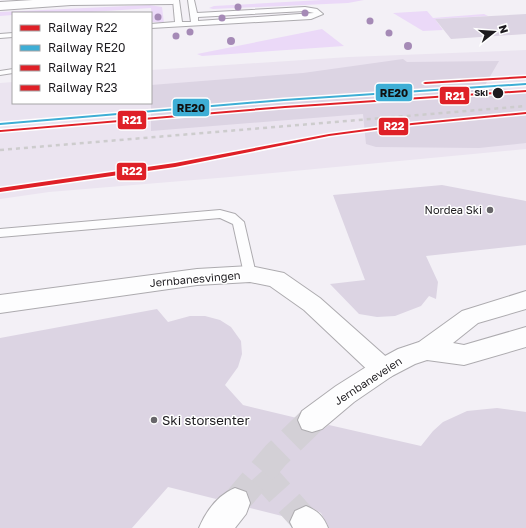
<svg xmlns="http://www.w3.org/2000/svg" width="526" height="528" font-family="'Golos Text',sans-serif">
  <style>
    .built { fill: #ebe4f0 }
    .green { fill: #ebd9f8 }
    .building { fill: #dcd4e3 }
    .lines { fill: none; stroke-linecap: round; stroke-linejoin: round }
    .street-tunnel { stroke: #d3d0d6; stroke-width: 28; stroke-dasharray: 28 14; stroke-linecap: butt }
    .primary-tunnel { stroke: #d3d0d6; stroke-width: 28; stroke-dasharray: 28 14; stroke-linecap: butt }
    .lane-casing { stroke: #adabaf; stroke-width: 2 }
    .street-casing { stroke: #adabaf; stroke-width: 2 }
    .secondary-casing { stroke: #adabaf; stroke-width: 2 }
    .primary-casing { stroke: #adabaf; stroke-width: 2 }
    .lane { fill: #fdfdfe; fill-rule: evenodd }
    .street { fill: #fdfdfe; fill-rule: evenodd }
    .secondary { fill: #fdfdfe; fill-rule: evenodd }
    .primary { fill: #fdfdfe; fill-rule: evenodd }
    .rail { stroke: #cdcccd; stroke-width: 2.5; stroke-dasharray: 4 4; stroke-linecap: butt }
    .rail-1-casing { stroke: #fff; stroke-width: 3 }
    .rail-2-casing { stroke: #fff; stroke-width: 3 }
    .rail-3-casing { stroke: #fff; stroke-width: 3 }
    .rail-4-casing { stroke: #fff; stroke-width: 3 }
    .rail-1 { fill: #df2027; fill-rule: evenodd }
    .rail-2 { fill: #3eaed5; fill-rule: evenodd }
    .rail-3 { fill: #df2027; fill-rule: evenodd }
    .rail-4 { fill: #df2027; fill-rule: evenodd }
    .tree { fill: #a58ab6 }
    .stop-dot { fill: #1d1b1f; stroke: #fff; stroke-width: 1.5 }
    .poi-dot { fill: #68666a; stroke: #fff; stroke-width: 1.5 }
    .labels { text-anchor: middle; stroke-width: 3; stroke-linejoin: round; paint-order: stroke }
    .far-stop-label { font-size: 9px; font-weight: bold; fill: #1d1b1f; stroke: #fff; text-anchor: end }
    .poi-label { font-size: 11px; fill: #1d1b1f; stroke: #fff; text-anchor: end }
    .street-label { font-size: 11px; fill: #1d1b1f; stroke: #fff }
    .near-poi-label { font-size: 13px; fill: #1d1b1f; stroke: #fff; text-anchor: start }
    .line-badge { stroke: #fff; stroke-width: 1.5 }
    .badge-label { font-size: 11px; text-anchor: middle; font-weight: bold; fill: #fff }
    .pale-badge-label { font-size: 11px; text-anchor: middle; font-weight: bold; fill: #111 }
  </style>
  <rect width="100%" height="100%" fill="#f3f0f6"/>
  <path class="built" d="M526,50V149L230,177L49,192L0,199V83L13,82V103H151V70L349,57Z"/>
  <g class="green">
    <path d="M322,0H364L348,3L213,9L209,8L214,6Z"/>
    <path d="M149,5L162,7L164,23L152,22L151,8L77,13H13V15L0,16V12Z"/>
    <path d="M427,11L433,18L484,14L488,16L435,19L443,30L423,31L393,13Z"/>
    <path d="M322,29L344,46L202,56L197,54Z"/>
  </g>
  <g class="building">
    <path d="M526,14V34L451,39L435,19Z"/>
    <path d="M403,59L407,62L499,61L484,87L526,91V143L479,148L376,147L366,144L363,114L151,131V85L303,73Z"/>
    <path d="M442,185L526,201V245L426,256L438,282L436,299L429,296L421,306L395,316L377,317L359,314L330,284L365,280L333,195Z"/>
    <path d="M157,309L168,322L190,316H205L220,320L231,327L241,341L242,354L238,367L225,385L243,405L297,418V421L301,430L312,433L322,430L329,425L421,446L433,431L443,422L467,411L497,408L526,412V528H329L321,513L307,505L294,510L290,518L250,508L251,502L247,491L236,487L216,499L168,487L132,528H0V338Z"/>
  </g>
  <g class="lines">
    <path class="street-tunnel" d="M261,472L306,522"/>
    <path class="primary-tunnel" d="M235,503L276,455L312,420"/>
    <g class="lane-casing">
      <g id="lane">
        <path d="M173,0H179L182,22H191L188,0H194L197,13L305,7L317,9L323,14L311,19L151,28V24L175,22ZM305,11L314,13L198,21V17Z"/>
        <path d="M13,33V37L0,38V34Z"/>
        <path d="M13,69V73L0,75V71Z"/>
        <path d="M220,210L235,214L244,222L256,274L254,277H246L244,274L233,224L220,218L0,237V229Z"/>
      </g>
    </g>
    <g class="street-casing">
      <g id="street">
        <path d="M250,266L284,273L320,298L392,362L396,369L392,376L383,380L374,376L304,310L270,286L250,282L197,285L0,313V295L197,269Z"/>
        <path d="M306,506C318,511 323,516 328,528H293L290,522L295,511Z"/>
      </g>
    </g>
    <g class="secondary-casing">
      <path id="secondary" d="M33,0H179L173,4L71,5L0,10V2Z"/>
    </g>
    <g class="primary-casing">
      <g id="primary">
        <path d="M526,291V309L478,323L453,343L464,345L526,327V347L464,365L427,360L415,364L392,376L354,402L322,429L312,432L302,429L298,420L302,411L336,386L374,362L398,349L419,342L462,311Z"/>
        <path d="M235,488L246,492L250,503L246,514L235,528H199C206,511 218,495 235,488Z"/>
      </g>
    </g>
    <use href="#lane" class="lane"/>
    <use href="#street" class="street"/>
    <use href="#secondary" class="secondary"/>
    <use href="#primary" class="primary"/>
    <path class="rail" d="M0,150L526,106"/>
    <g class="rail-1-casing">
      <path id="rail-1" d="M526,112V114L412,125L329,136L175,167L0,192V188L175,163L329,134L412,123Z"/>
    </g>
    <g class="rail-2-casing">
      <path id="rail-2" d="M526,83V85L284,101L0,125V123L284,99Z"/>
    </g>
    <g class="rail-3-casing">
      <path id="rail-3" d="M526,90V92L285,108L0,132V130H1L285,106Z"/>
    </g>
    <g class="rail-4-casing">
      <path id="rail-4" d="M526,76V78L425,84L423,83L425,82Z"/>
    </g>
    <use href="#rail-1" class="rail-1"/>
    <use href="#rail-2" class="rail-2"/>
    <use href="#rail-3" class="rail-3"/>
    <use href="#rail-4" class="rail-4"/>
  </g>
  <g class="tree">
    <circle cx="238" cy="7" r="3.5"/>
    <circle cx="305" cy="13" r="3.5"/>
    <circle cx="158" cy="17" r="3.5"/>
    <circle cx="222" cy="18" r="3.5"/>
    <circle cx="370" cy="21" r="3.5"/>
    <circle cx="190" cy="32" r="3.5"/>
    <circle cx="389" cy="33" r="3.5"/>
    <circle cx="176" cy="36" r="3.5"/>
    <circle cx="231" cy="41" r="4"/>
    <circle cx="408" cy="46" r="4"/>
  </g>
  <circle class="stop-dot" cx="498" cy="93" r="6"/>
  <g class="poi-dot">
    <circle cx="490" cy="210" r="4"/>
    <circle cx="154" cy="420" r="4"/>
  </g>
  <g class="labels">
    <g class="far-stop-label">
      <text x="488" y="96">Ski</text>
    </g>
    <g class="poi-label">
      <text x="482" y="214">Nordea Ski</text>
    </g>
    <g class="street-label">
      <text transform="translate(195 279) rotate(-5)" y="4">Jernbanesvingen</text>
      <text transform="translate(368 381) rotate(-33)" y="4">Jernbaneveien</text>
    </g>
    <g class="near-poi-label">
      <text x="162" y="425">Ski storsenter</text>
    </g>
  </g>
  <g class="line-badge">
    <rect x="375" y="83" width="38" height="19" rx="4" fill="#3eaed5"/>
    <rect x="439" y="86" width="31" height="19" rx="4" fill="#df2027"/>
    <rect x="172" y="98" width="38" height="19" rx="4" fill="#3eaed5"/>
    <rect x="117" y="110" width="30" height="20" rx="4" fill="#df2027"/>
    <rect x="378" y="117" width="31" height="19" rx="4" fill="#df2027"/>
    <rect x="116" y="162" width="31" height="19" rx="4" fill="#df2027"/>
  </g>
  <g class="badge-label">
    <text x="455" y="100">R21</text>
    <text x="132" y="124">R21</text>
    <text x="394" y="130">R22</text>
    <text x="132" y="175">R22</text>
  </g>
  <g class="pale-badge-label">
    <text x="394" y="97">RE20</text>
    <text x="191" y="112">RE20</text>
  </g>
  <rect x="12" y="12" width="140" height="92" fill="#ffffff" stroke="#a5a4a5"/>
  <rect x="20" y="25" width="20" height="6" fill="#df2027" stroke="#a5a4a5"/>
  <text x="48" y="32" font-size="12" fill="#1d1b1f">Railway R22</text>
  <rect x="20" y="45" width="20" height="6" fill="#3eaed5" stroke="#a5a4a5"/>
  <text x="48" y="52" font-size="12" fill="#1d1b1f">Railway RE20</text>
  <rect x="20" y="65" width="20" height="6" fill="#df2027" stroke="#a5a4a5"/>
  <text x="48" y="72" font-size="12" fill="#1d1b1f">Railway R21</text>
  <rect x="20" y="85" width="20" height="6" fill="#df2027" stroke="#a5a4a5"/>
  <text x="48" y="92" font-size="12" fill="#1d1b1f">Railway R23</text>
  <g transform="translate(494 32) rotate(73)" stroke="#ffffff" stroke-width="3" paint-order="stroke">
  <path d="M0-3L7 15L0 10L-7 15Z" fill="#1d1b1f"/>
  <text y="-6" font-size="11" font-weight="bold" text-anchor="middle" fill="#1d1b1f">N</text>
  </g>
</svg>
